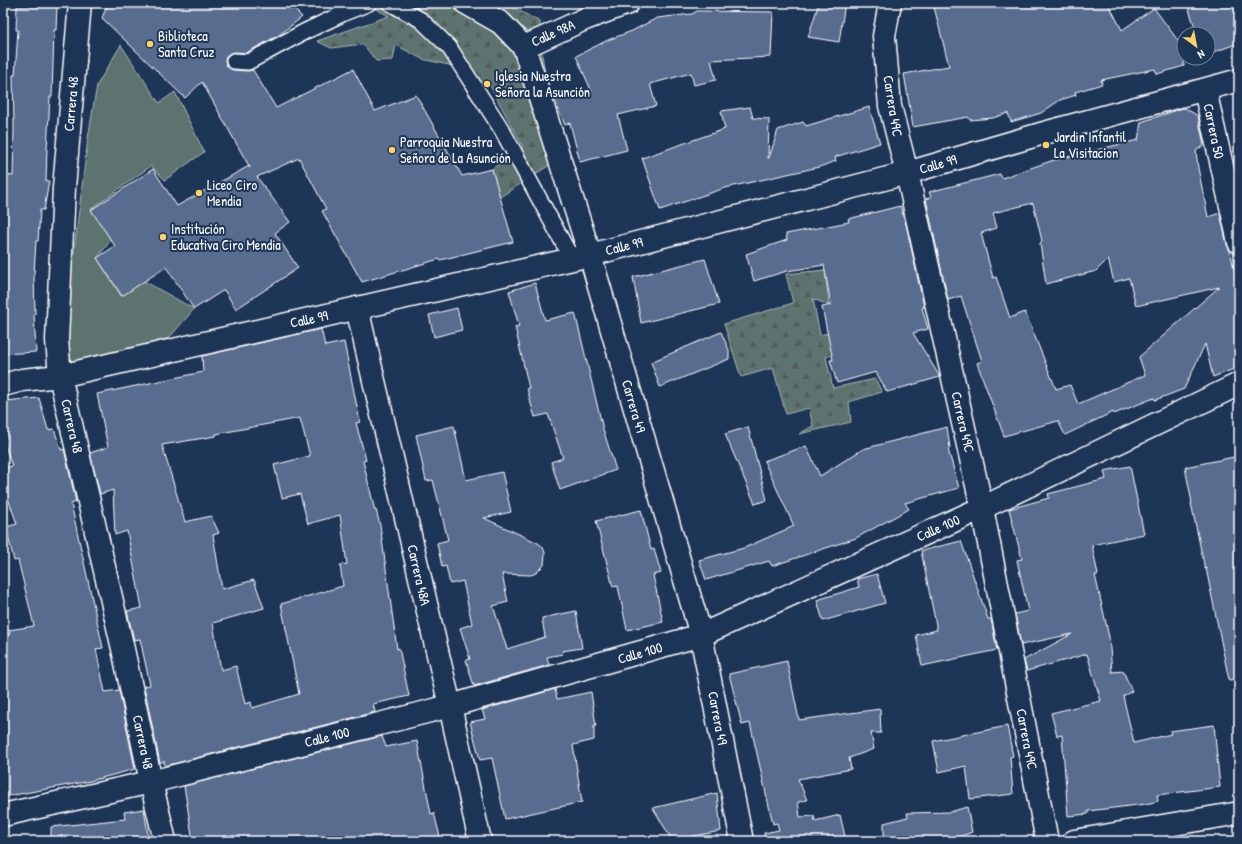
<svg xmlns="http://www.w3.org/2000/svg" width="1242" height="844" font-family="'Patrick Hand',sans-serif">
  <style>
    .green { fill: #5c736f; stroke: #aeb9b7 }
    .forest { fill: url(#forest-firs); stroke: #aeb9b7 }
    .building { fill: #586c8f; stroke: #fff; fill-rule: evenodd }
    .lines { fill: none; stroke-linecap: round; stroke-linejoin: round }
    .service-casing { stroke: #fff; stroke-width: 18 }
    .minor-casing { stroke: #fff; stroke-width: 25 }
    .tertiary-casing { stroke: #fff; stroke-width: 25 }
    .service { stroke: #1d3557; stroke-width: 15 }
    .minor { stroke: #1d3557; stroke-width: 22 }
    .tertiary { stroke: #1d3557; stroke-width: 22 }
    .poi-dot { fill: #ffd166; stroke: #1d3557; stroke-width: 1.5 }
    .labels { text-anchor: middle; stroke-width: 4; stroke-linejoin: round; paint-order: stroke }
    .street-label { font-size: 14px; fill: #fff; stroke: #1d3557 }
    .poi-label { font-size: 14px; fill: #fff; stroke: #1d3557; text-anchor: start }
  </style>
  <defs>
    <pattern id="forest-firs" width="22" height="20" patternUnits="userSpaceOnUse"><rect width="22" height="20" fill="#5c736f"/><path d="M5 1l3.5 6h-7zM16 11l3.5 6h-7z" fill="#525c5a"/></pattern>
  </defs>
  <rect width="100%" height="100%" fill="#1d3557"/>
  <filter id="ink" filterUnits="userSpaceOnUse"><feTurbulence type="fractalNoise" baseFrequency=".025" numOctaves="2"/><feDisplacementMap in="SourceGraphic" scale="8" xChannelSelector="R" yChannelSelector="G"/><feConvolveMatrix kernelMatrix="1 2 1 2 8 2 1 2 1" color-interpolation-filters="sRGB"/></filter>
  <g filter="url(#ink)">
    <path class="green" d="M121,45L159,103L175,92L204,152L165,180L151,166L91,209L111,240L97,258L121,296L144,281L194,309L169,338L68,366L69,291L88,138L97,85Z"/>
    <g class="forest">
      <path d="M365,3H505L540,22L542,55L559,159L500,197L492,169L523,147L487,80L470,97L453,66L422,59L396,45L393,60L376,61L363,44L331,48L317,41L389,16Z"/>
      <path d="M825,270L829,305L813,299L820,335L857,326L861,345L826,357L833,388L875,379L882,392L849,402L851,422L799,434L813,426L809,408L786,414L773,368L741,377L724,324L793,303L786,274Z"/>
    </g>
    <g class="building">
      <path d="M108,3H288L302,17L279,35L246,53L235,52L230,53L226,56L225,60L226,65L229,68L233,70L247,71L253,70L276,108L353,69L375,111L416,95L462,176L492,169L513,242L440,260L439,259L362,282L322,211L326,209L299,158L257,177L290,222L275,233L298,268L236,309L224,290L194,309L166,267L122,296L97,258L115,246L91,210L153,169L177,206L249,166L250,168L202,82L185,98L102,18Z"/>
      <path d="M819,3H845L839,42L808,37Z"/>
      <path d="M933,3H1108L1122,30L1154,8L1184,49V58H1190L1191,59L1184,62V66L1157,74L1155,69L1101,80L1102,84L1075,92L1076,95L1060,100L1041,113L1011,122L1008,113L993,118L970,120L968,117L913,127L904,74L949,66Z"/>
      <path d="M1187,3H1239V43L1208,54V34H1197Z"/>
      <path d="M17,6H57L56,30H54L52,97H50L47,149L46,181H49L44,210H40L38,241H36L34,273L35,314H34L36,352L3,354V175L13,176L14,127L13,75H15L18,30H16Z"/>
      <path d="M697,11L773,12L771,57L711,60L716,80L694,85L691,73L650,84L656,106L618,115L627,150L580,162L570,123L565,125L553,96L592,92L576,56L608,40L632,31L657,18L692,14Z"/>
      <path d="M750,107L753,118L769,119L768,158H769L778,130L803,122L806,126L869,107L880,143L835,157L836,161L819,167L725,188L660,210L642,158L725,129L721,111Z"/>
      <path d="M1183,108H1185L1198,116L1204,145L1196,151L1198,168L1208,217L1220,213L1227,245L1230,251L1235,273L1239,270V367L1213,377L1205,344L1184,389L1155,400L1154,398L1114,414L1113,412L1065,435L1058,421L1004,436L977,363L982,361L961,296L948,300L926,199L931,197L929,192L1000,174L1002,178L1054,160L1138,140L1141,122ZM1033,203L1042,241L1040,243L1046,284L1096,271L1108,259L1114,282L1129,278L1136,306L1219,287L1139,357L1145,375L1078,404L1070,385L1056,389L1025,312L1010,318L996,277L993,278L981,233L997,228L993,213Z"/>
      <path d="M900,206L906,224L924,307L922,308L928,329L913,333L940,377L887,392L876,372L837,383L830,360H833L822,307L831,305L824,265L787,271L754,281L746,254L787,240L786,234L849,222L848,219Z"/>
      <path d="M705,259L719,304L641,323L633,277Z"/>
      <path d="M535,283L545,320L575,313L603,429L616,470L560,490L551,462L563,458L548,414L535,417L531,404L527,388H529L515,327L519,326L509,291Z"/>
      <path d="M457,308L462,330L434,337L429,315Z"/>
      <path d="M321,329L325,346L344,342L360,422L356,423L366,460L363,461L375,511L376,510L380,525L397,649L399,648L409,696L373,704L375,712L165,766L164,761L160,763L144,686L150,685L140,639L134,640L127,611L142,608L127,531L115,535L113,490L100,494L90,453L108,447L97,394L203,372L202,356ZM300,418L310,456L274,465L282,498L300,494L308,524L340,515L347,564L340,565L343,586L281,604L299,694L252,708L251,702L245,704L236,666L221,670L213,623L264,608L254,580L222,589L213,535L219,533L211,516L185,522L162,445L216,436V434Z"/>
      <path d="M721,332L729,350V359L660,387L651,362Z"/>
      <path d="M39,398L48,430L54,429L61,450L64,449L76,502L71,504L103,648L96,649L105,692L119,690L135,769L90,781L3,797V635L10,634L9,630L34,626L18,560L14,561L6,527L17,524L3,484V468L12,466L3,439L6,438L3,418V401Z"/>
      <path d="M454,426L466,480L502,472L511,512L484,518L538,543L543,547L545,553L544,565L536,573L531,575L502,574L508,602L493,606L507,649L545,637L542,618L576,611L582,648L562,651L563,654L547,657L549,665L474,686L466,660L470,659L460,628L472,624L463,581L450,584L446,566L442,567L437,543L448,540L433,480L426,481L416,435Z"/>
      <path d="M748,427L767,500L755,504L725,434Z"/>
      <path d="M947,427L950,448L948,449L959,488L905,503L909,509L856,538L772,566L769,561L706,580L699,560L744,548L794,526L764,461L806,446L820,476L863,449Z"/>
      <path d="M1239,456V679L1229,680L1206,568L1205,569L1191,503H1192L1185,467Z"/>
      <path d="M1130,466L1144,534L1092,545L1098,575H1095L1109,637L1112,672L1123,671L1132,691L1123,696L1134,743L1171,734L1170,731L1214,725L1220,787L1157,795L1158,801L1146,804L1088,811V814L1068,816L1062,735L1057,736L1051,713L1101,701L1087,654L1027,671L1024,660L1072,634L1021,645L1015,614L1028,611L1017,560L1022,559L1009,509L1049,498L1048,494L1106,479L1104,471Z"/>
      <path d="M641,510L651,550L654,549L661,573L653,575L663,622L627,630L618,586L613,587L596,521Z"/>
      <path d="M961,541L988,619H991L997,650L922,666L916,635L937,630L921,551Z"/>
      <path d="M877,574L885,603L823,621L817,600L859,587L857,579Z"/>
      <path d="M787,661L799,720L880,709L881,733H871L874,749L849,758L851,769L798,779L807,800L798,802L800,817L814,816L815,821L840,815L846,841H765L764,833L779,830L777,823L773,824L750,723L742,725L729,674Z"/>
      <path d="M555,689L557,699L591,692L596,726H594V740L573,745L582,802L505,819L492,758L480,760L470,722L485,719L482,710Z"/>
      <path d="M1007,726L1013,756L1010,757L1013,794L970,799L966,766L939,772L933,741Z"/>
      <path d="M382,736L386,747L417,741L431,814L434,813L441,841H193L184,786Z"/>
      <path d="M717,793L721,831L672,840L653,808Z"/>
      <path d="M967,807L972,832L949,841H884V823L908,817L907,813L950,812Z"/>
      <path d="M144,809L149,841H51V827L125,819L124,812Z"/>
    </g>
    <g class="lines">
      <g class="service-casing">
        <g id="service">
          <path d="M390,3L421,20L449,47L502,130L572,259"/>
          <path d="M234,61L248,62L304,32L344,13L369,3"/>
        </g>
      </g>
      <g class="minor-casing">
        <g id="minor">
          <path d="M80,3L64,188L57,340L60,376L123,649L151,782L165,841"/>
          <path d="M890,3L884,36L890,106L907,173L982,508L1047,841"/>
          <path d="M524,47L585,19L628,3"/>
          <path d="M1205,90L1239,242"/>
          <path d="M357,308L450,706L480,841"/>
          <path d="M3,385L22,380L60,376L590,255"/>
          <path d="M701,635L982,508L1239,384"/>
          <path d="M1074,841L1239,813"/>
        </g>
      </g>
      <g class="tertiary-casing">
        <g id="tertiary">
          <path d="M466,3L501,23L524,47L590,255L701,635L742,841"/>
          <path d="M590,255L907,173L1044,133L1239,80"/>
          <path d="M3,815L151,782L450,706L701,635"/>
        </g>
      </g>
      <use href="#service" class="service"/>
      <use href="#minor" class="minor"/>
      <use href="#tertiary" class="tertiary"/>
    </g>
  </g>
  <g class="poi-dot">
    <circle cx="150" cy="44" r="4"/>
    <circle cx="487" cy="84" r="4"/>
    <circle cx="1046" cy="145" r="4"/>
    <circle cx="392" cy="150" r="4"/>
    <circle cx="199" cy="193" r="4"/>
    <circle cx="163" cy="237" r="4"/>
  </g>
  <g class="labels">
    <g class="street-label">
      <text transform="translate(553 33) rotate(-24)" y="5">Calle 98A</text>
      <text transform="translate(71 104) rotate(-85)" y="5">Carrera 48</text>
      <text transform="translate(893 106) rotate(81)" y="5">Carrera 49C</text>
      <text transform="translate(1214 131) rotate(78)" y="5">Carrera 50</text>
      <text transform="translate(938 164) rotate(-16)" y="5">Calle 99</text>
      <text transform="translate(624 246) rotate(-14)" y="5">Calle 99</text>
      <text transform="translate(309 319) rotate(-12)" y="5">Calle 99</text>
      <text transform="translate(634 406) rotate(74)" y="5">Carrera 49</text>
      <text transform="translate(963 422) rotate(77)" y="5">Carrera 49C</text>
      <text transform="translate(72 426) rotate(77)" y="5">Carrera 48</text>
      <text transform="translate(938 528) rotate(-24)" y="5">Calle 100</text>
      <text transform="translate(419 575) rotate(77)" y="5">Carrera 48A</text>
      <text transform="translate(640 653) rotate(-16)" y="5">Calle 100</text>
      <text transform="translate(718 718) rotate(79)" y="5">Carrera 49</text>
      <text transform="translate(327 737) rotate(-14)" y="5">Calle 100</text>
      <text transform="translate(1027 739) rotate(79)" y="5">Carrera 49C</text>
      <text transform="translate(143 742) rotate(78)" y="5">Carrera 48</text>
    </g>
    <g class="poi-label">
      <text x="158" y="41">Biblioteca<tspan x="158" dy="16">Santa Cruz</tspan></text>
      <text x="495" y="81">Iglesia Nuestra<tspan x="495" dy="16">Señora la Asunción</tspan></text>
      <text x="1054" y="142">Jardin Infantil<tspan x="1054" dy="16">La Visitacion</tspan></text>
      <text x="400" y="147">Parroquia Nuestra<tspan x="400" dy="16">Señora de La Asunción</tspan></text>
      <text x="207" y="190">Liceo Ciro<tspan x="207" dy="16">Mendia</tspan></text>
      <text x="171" y="234">Institución<tspan x="171" dy="16">Educativa Ciro Mendia</tspan></text>
    </g>
  </g>
  <rect width="1242" height="844" fill="none" stroke="#1d3557" stroke-width="16"/>
  <rect x="8" y="8" width="1226" height="828" fill="none" stroke="#fff" stroke-width="1.5" filter="url(#ink)"/>
  <g transform="translate(1196 46) rotate(148)"><circle r="19" fill="#1d3557" stroke="#77869a"/>
  <path d="M0-3L7 15L0 10L-7 15Z" fill="#ffd166"/>
  <text y="-6" font-size="11" font-weight="bold" text-anchor="middle" fill="#ffffff">N</text>
  </g>
</svg>
